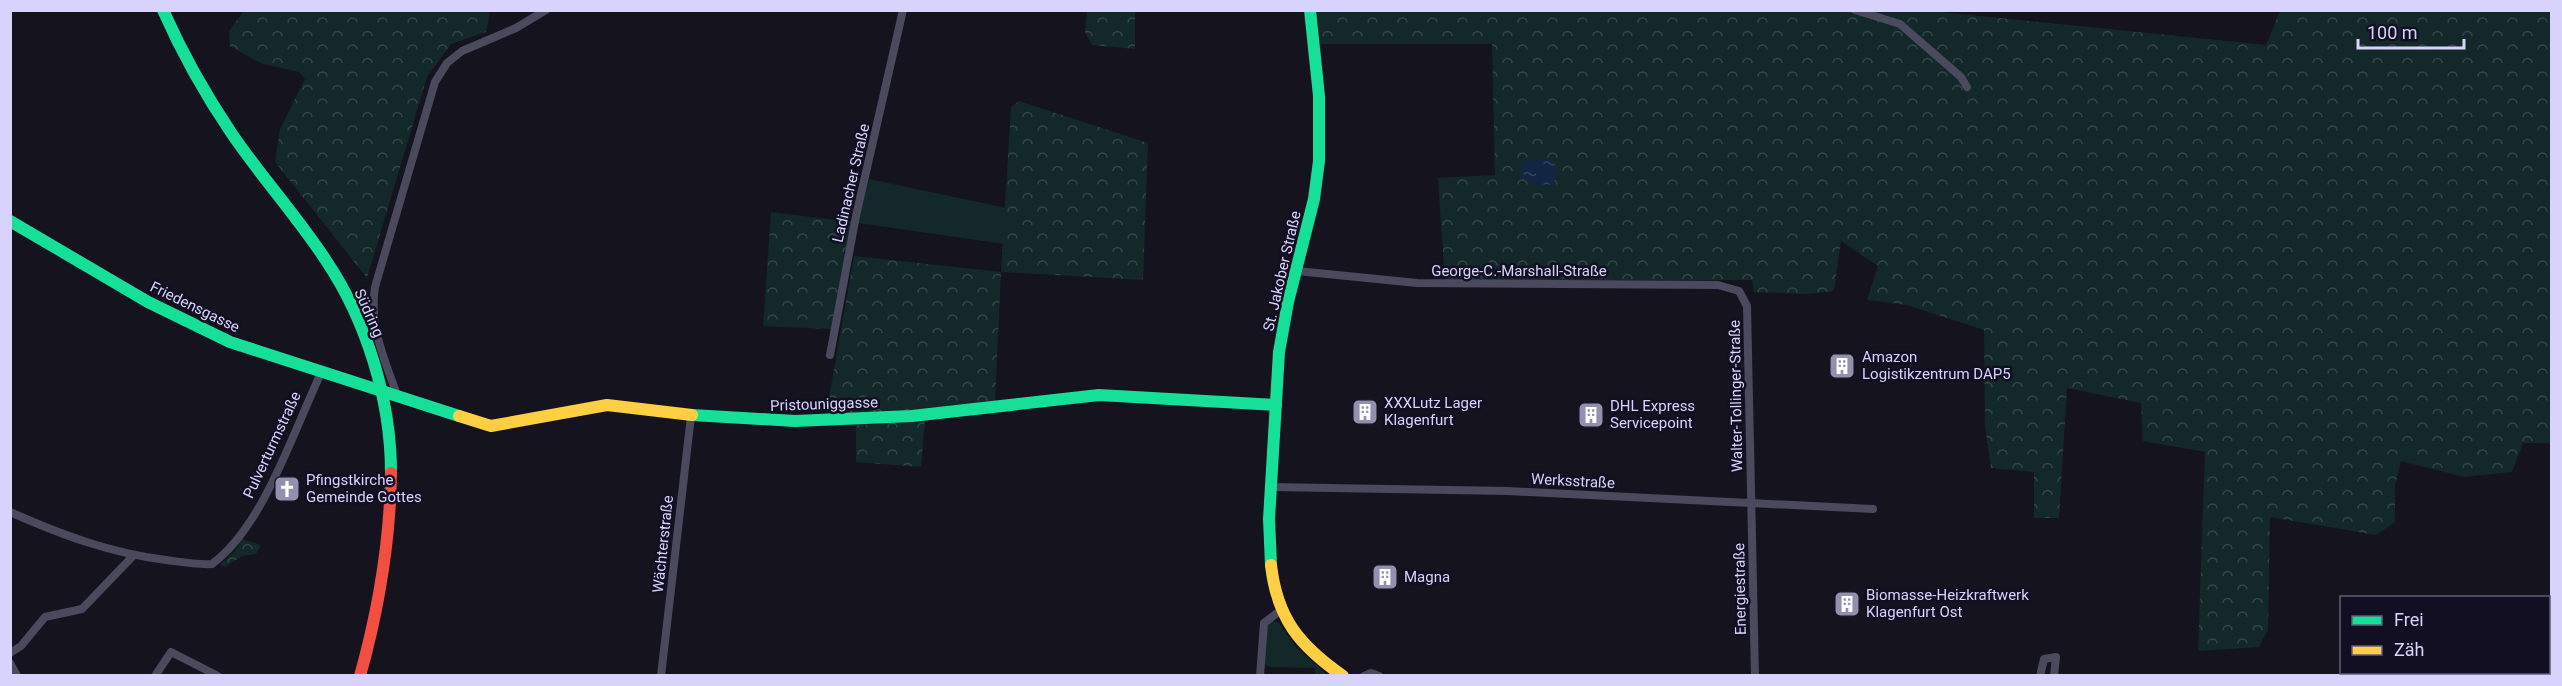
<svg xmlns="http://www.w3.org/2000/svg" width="2562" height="686" font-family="Roboto,sans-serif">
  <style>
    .green { fill: #132828 }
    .forest { fill: url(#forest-crowns) }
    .water { fill: url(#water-ripples) }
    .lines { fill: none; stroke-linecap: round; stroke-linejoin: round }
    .street { stroke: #4a495d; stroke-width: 8 }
    .fast { stroke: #16e098; stroke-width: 12 }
    .slow { stroke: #ffcf43; stroke-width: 12 }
    .jam { stroke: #f24e42; stroke-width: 12 }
    .labels { text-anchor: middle; stroke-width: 5; stroke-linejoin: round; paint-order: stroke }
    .street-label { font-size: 15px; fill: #d7d3fc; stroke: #120f22 }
    .poi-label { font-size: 15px; fill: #d7d3fc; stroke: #120f22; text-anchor: start }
  </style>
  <defs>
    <pattern id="forest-crowns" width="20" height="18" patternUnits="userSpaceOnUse" patternTransform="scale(1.5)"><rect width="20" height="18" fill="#132828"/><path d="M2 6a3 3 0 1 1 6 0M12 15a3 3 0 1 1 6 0" fill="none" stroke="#354648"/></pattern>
    <pattern id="water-ripples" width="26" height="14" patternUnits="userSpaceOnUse" patternTransform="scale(1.5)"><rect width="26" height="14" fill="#122544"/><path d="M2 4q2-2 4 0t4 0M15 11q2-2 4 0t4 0" fill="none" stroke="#344460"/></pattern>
  </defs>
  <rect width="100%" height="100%" fill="#15131e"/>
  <g class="green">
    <path d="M869,179L1007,208L1004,244L858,223Z"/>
    <path d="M1272,621L1278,622L1297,648L1328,675H1316L1314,668L1270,667L1264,664L1267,625Z"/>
  </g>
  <g class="forest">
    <path d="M1921,10L2266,45L2280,11H2551V443H2523L2512,472L2464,477L2401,461L2395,486V522L2376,535L2270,517L2268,630L2259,647L2198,651L2205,452L2143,441L2141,403L2067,388L2059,518H2034V472L1991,468L1985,426L1984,330L1907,305L1867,300L1878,266L1841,241L1834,291L1807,294L1754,292L1752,280L1445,281L1438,178L1495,175L1492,44H1321L1317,11Z"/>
    <path d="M244,11H490L486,32L451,44L427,77L367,278L275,162L280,129L305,79L299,72L260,63L230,46L229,31Z"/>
    <path d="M1087,11H1135V49L1092,45L1085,32Z"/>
    <path d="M1019,101L1148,143L1143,280L1001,272L995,403L912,412L826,414L854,256L1001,272L1011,107Z"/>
    <path d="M771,212L851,222L831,329L763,326Z"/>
    <path d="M925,420L921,467L856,462V425Z"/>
    <path d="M242,539L261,545L256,554L242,556L225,567L220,565L235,551Z"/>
  </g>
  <path class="water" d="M1546,159L1556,164L1554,183C1540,188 1530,186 1520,176L1524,162Z"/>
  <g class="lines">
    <g class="street">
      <path d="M1855,10L1900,24L1961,77L1967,87"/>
      <path d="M1297,271L1417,283L1718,285L1739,291L1747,306L1755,676"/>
      <path d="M830,355L856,216L903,10"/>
      <path d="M397,395C384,358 369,326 375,287L435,82L447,63L462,51L516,28L546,10"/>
      <path d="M1271,487L1508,491L1873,509"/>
      <path d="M10,512C62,535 110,553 166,560C181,562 197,565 212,564C264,526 294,429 322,371"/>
      <path d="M10,653L21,646L45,617L82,609L133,556"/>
      <path d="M10,663L17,676"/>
      <path d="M155,676L171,652L218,676"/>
      <path d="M661,676L691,416"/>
      <path d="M1260,676L1264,623L1281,610"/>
      <path d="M1364,676L1371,673L1379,676"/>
      <path d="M2040,676L2044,659L2056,657L2054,676"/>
    </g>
    <g class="fast">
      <path d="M163,10C182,53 205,94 232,134C262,178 298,217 327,262C367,322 391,401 391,473"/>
      <path d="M10,221L148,302L230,342L459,416"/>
      <path d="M692,415L795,421L912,416L1099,395L1276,405"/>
      <path d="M1271,565L1269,519L1279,352L1288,302L1314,199L1319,161V96L1310,10"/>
    </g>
    <g class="slow">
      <path d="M459,416L491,426L607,405L692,415"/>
      <path d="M1271,565C1277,619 1300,646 1343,676"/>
    </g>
    <path class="jam" d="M360,676C379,608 390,544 391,473"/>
  </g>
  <defs>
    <g id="building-square" transform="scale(1.35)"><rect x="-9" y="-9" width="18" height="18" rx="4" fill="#9390ae" stroke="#120f22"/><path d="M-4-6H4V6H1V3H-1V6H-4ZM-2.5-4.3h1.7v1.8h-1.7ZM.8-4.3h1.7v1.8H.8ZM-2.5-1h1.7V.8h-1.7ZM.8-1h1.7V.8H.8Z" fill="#fff"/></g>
    <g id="church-square" transform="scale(1.35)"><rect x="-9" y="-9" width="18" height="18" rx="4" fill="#9390ae" stroke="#120f22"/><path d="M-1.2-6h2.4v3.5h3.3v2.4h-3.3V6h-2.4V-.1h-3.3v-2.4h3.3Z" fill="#fff"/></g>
  </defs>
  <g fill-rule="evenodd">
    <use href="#building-square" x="1842" y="366"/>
    <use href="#building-square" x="1365" y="412"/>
    <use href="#building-square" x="1591" y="415"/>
    <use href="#church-square" x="287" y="489"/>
    <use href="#building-square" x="1385" y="577"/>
    <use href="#building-square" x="1847" y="604"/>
  </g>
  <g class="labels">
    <g class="street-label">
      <text transform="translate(851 183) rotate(-77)" y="5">Ladinacher Straße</text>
      <text transform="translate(1282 271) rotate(-77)" y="5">St. Jakober Straße</text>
      <text x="1519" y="276">George-C.-Marshall-Straße</text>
      <text transform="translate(195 307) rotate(26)" y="5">Friedensgasse</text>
      <text transform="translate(369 313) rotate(66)" y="5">Südring</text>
      <text transform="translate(1736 396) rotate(-91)" y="5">Walter-Tollinger-Straße</text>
      <text transform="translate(824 404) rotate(-2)" y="5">Pristouniggasse</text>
      <text transform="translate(272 445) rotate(-65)" y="5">Pulverturmstraße</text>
      <text transform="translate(1573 481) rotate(3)" y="5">Werksstraße</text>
      <text transform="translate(663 544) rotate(-84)" y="5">Wächterstraße</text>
      <text transform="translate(1740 589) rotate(-91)" y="5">Energiestraße</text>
    </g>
    <g class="poi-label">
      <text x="1862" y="362">Amazon<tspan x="1862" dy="17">Logistikzentrum DAP5</tspan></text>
      <text x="1384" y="408">XXXLutz Lager<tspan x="1384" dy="17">Klagenfurt</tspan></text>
      <text x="1610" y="411">DHL Express<tspan x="1610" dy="17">Servicepoint</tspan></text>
      <text x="306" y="485">Pfingstkirche<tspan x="306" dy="17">Gemeinde Gottes</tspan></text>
      <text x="1404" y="582">Magna</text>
      <text x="1866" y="600">Biomasse-Heizkraftwerk<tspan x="1866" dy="17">Klagenfurt Ost</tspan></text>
    </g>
  </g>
  <rect width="2562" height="686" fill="none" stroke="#d7d3fc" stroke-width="24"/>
  <rect x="2340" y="596" width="210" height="78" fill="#120f22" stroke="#615d79" stroke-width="1.5"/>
  <rect x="2352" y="616" width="30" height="9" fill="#16e098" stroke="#615d79" stroke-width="1.5"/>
  <text x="2394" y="626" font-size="18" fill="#d7d3fc">Frei</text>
  <rect x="2352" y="646" width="30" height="9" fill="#ffcf43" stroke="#615d79" stroke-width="1.5"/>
  <text x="2394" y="656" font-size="18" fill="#d7d3fc">Zäh</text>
  <path d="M2358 39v9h106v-9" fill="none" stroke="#d7d3fc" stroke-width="3"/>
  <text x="2367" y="39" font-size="18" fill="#d7d3fc" stroke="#120f22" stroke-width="4.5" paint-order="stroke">100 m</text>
</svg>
